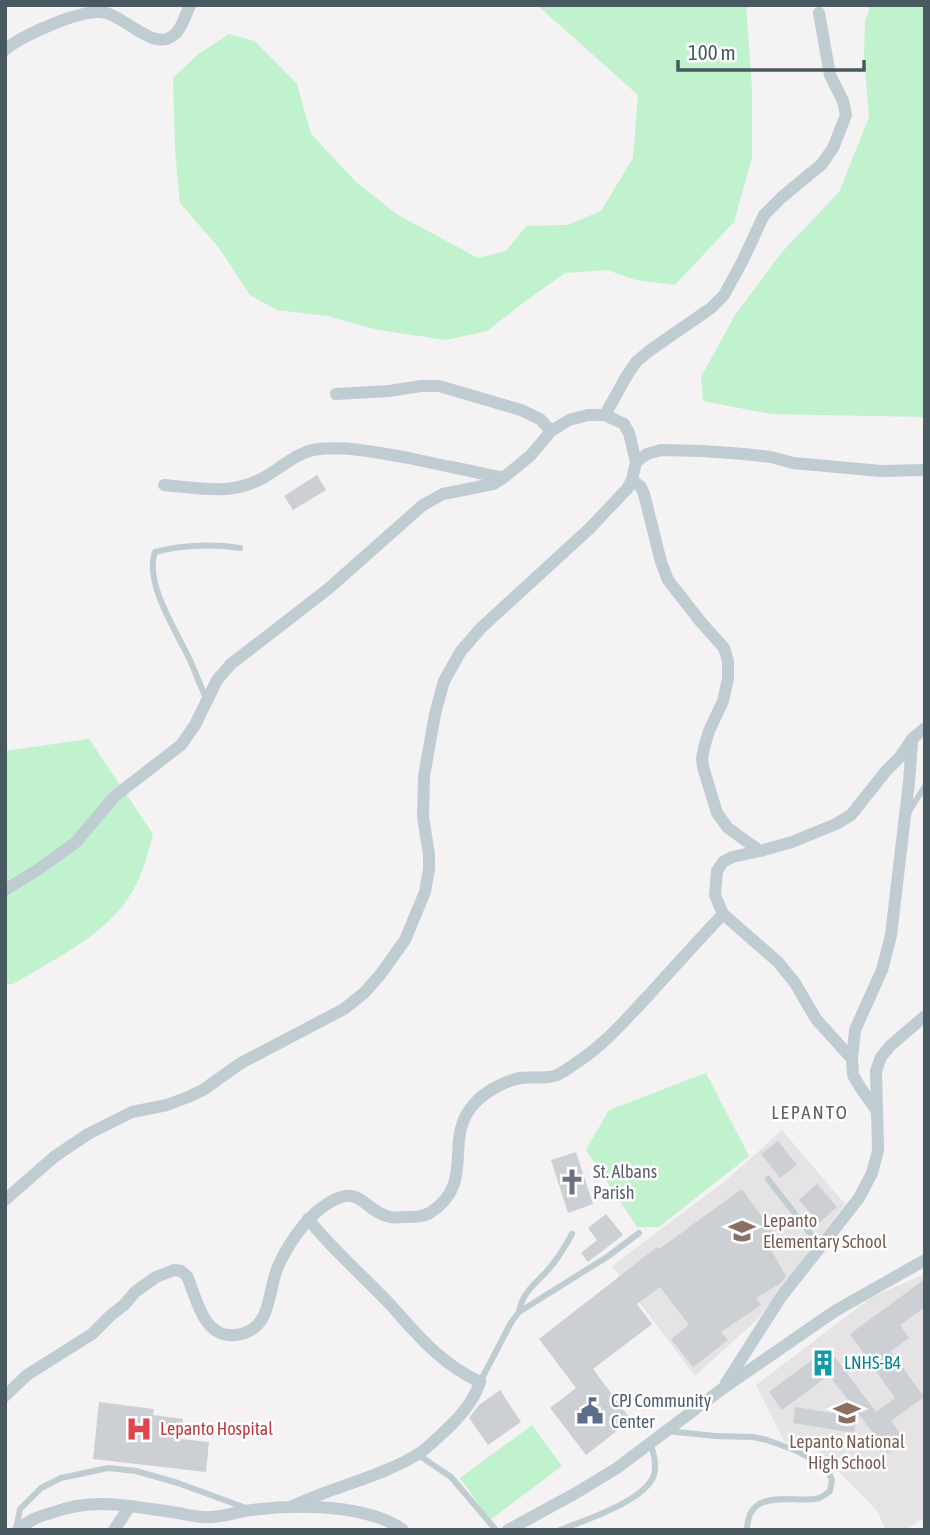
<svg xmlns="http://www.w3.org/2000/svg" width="930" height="1535" font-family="'Asap Condensed',sans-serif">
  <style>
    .education { fill: #e5e3e4 }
    .green { fill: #c0f2cd }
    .building { fill: #ccd0d4 }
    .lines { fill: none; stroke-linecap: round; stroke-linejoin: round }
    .lane { stroke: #bfccd2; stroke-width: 6 }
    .street { stroke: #bfccd2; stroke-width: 12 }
    .labels { text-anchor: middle; stroke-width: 5; stroke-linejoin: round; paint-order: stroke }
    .worship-label { font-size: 18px; fill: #5b616d; stroke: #fff; text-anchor: start }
    .education-label { font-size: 18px; fill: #785e54; stroke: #fff; text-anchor: start }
    .culture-label { font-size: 18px; fill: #0d838f; stroke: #fff; text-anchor: start }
    .service-label { font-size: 18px; fill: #4e5e75; stroke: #fff; text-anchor: start }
    .health-label { font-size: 18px; fill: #be3a42; stroke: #fff; text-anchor: start }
    .neighbourhood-label { font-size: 19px; letter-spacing: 2px; fill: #5e6367; stroke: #fff }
  </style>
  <rect width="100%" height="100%" fill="#f4f2f2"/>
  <g class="education">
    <path d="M782,1130L845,1204L759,1318L695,1376L612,1266L724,1182Z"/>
    <path d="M925,1274V1517L906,1530H886L877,1511L819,1451L784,1441L756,1385L872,1297Z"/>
  </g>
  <g class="green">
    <path d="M537,5H746L752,89V158L734,222L675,285L636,280L607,270L565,273L527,300L487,331L446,340L378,330L328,316L277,310L250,295L219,248L180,203L175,151L173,78L197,55L229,34L255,41L297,84L311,134L357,183L398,215L478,258L506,251L526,226L567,225L601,211L633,158L638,95Z"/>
    <path d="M871,5H925V417L771,414L703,401L701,377L735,315L782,252L839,192L869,117L864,57L865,21Z"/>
    <path d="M89,739L153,834C147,857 141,880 127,900C104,935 50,962 13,984L5,985V751Z"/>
    <path d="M706,1073L749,1156L659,1227H637L586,1150L609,1110Z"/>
    <path d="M532,1425L562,1466L490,1520L460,1478Z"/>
  </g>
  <g class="building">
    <path d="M317,475L326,490L293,510L284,496Z"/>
    <path d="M778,1141L797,1165L780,1178L761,1154Z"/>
    <path d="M576,1152L593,1204L568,1213L551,1160Z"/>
    <path d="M817,1184L837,1207L819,1223L799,1200Z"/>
    <path d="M742,1189L781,1243L771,1250L786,1276L781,1283L756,1298L761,1305L721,1332L728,1340L693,1367L671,1339L689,1325L660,1287L637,1304L652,1324L593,1369L631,1420L586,1455L550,1408L576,1388L539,1339L657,1247L659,1249Z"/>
    <path d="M606,1214L623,1235L588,1262L581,1253L597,1240L588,1228Z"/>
    <path d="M925,1279V1307L900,1325L909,1338L891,1351L924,1397L891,1421L905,1440L888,1453L829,1375L782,1410L769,1392L828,1348L876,1412L895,1398L850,1334Z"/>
    <path d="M500,1390L521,1422L488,1445L469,1418L479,1405Z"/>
    <path d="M99,1402L154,1409L153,1415L183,1419L181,1439L209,1442L206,1472L93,1459Z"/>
    <path d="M795,1407L857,1417L854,1433L793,1423Z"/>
  </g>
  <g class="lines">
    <g class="lane">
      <path d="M206,698C200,685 195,671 189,658C176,631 144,582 155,552C183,545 212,544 240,548"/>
      <path d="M908,813L925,786"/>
      <path d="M768,1179L820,1246"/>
      <path d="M519,1312C522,1293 534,1285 547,1271C557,1260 565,1247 572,1234"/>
      <path d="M480,1382L512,1321L519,1312L607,1257L639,1233"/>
      <path d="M667,1431L715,1436L753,1437L767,1440L797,1451L820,1464L829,1473L832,1480L830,1491C826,1494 822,1498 816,1499C789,1502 748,1488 747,1530"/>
      <path d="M417,1454L451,1477L496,1530"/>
      <path d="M16,1529L20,1509L41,1488L61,1478L108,1468L136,1471L178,1483L246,1508"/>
      <path d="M560,1530C585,1520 645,1501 654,1475C657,1463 654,1453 650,1443"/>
    </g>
    <g class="street">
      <path d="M5,50C22,35 85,7 106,13C127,18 155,53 175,34C182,28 186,14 190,5"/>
      <path d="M336,394L389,391L421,386H439L521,410L540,419L551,431"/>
      <path d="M605,415L626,377L636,362L649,351L711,308L724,295L742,262L764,215L782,197L822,164L833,148L846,115L843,101L830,75L819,13"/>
      <path d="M636,462L647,454L661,450L703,451L744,454L771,457L793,463L881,471L925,470"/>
      <path d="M632,480L641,487L644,494L661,562L668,580L700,621L724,648L728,661V679L723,701L709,731L705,744L702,758L703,767L717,813L728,828L760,851"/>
      <path d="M164,485C199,488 230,496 263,478C281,468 298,451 319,449C349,446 380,453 409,458C440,465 472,471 503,478"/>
      <path d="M5,890L42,867L76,842L115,796L181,745L195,725L217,680L231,664L328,589L423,505L443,494L493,484L503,478L531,455L551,431L569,420L588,415H605L624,424L629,433L636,462L632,480L627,489L589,529L481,628L461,651L444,681L435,714L424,776L423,817L429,855V869L425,892L405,940L380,975L364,993L344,1009L241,1063L203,1090L188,1097L167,1105L132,1112L88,1134L54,1157L5,1200"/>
      <path d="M852,1059L816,1019L795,983L778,962L723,914L715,895L717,871L723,862L732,857L760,851L792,842L836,824L851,815L886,771L900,757L912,739L925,728"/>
      <path d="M877,1111L860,1087L853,1075L852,1059L855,1030L882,970L891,935L909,782L912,742"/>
      <path d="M726,1383L781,1297L859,1198L872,1173L878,1151L876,1071L881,1057L891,1045L925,1016"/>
      <path d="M5,1396L27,1375L92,1334L110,1316L124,1305L135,1292L156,1277L174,1270L181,1271L187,1276C197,1299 203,1339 236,1335C272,1330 267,1295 277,1269C286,1247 305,1219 324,1206C361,1180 362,1211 390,1217C395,1218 401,1217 406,1217C415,1217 424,1217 431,1212C477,1182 442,1139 474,1104C484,1092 505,1081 520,1078C532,1076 545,1080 557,1075C564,1072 572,1066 579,1061C606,1043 626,1019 648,996C673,968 698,941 723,914"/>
      <path d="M293,1506C334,1486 379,1478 418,1454C428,1448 437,1438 446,1430C461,1416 474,1401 480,1382C438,1362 417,1334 387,1301C361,1274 332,1249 308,1219"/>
      <path d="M18,1530C29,1520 37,1517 51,1513C96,1496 133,1507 178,1513C189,1515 200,1518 210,1517C225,1517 238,1511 252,1510C294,1504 368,1504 403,1530"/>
      <path d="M114,1530L130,1506"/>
      <path d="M508,1530L576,1493L617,1468L722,1389L835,1311L925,1260"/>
    </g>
  </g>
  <defs>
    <g id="church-bare" transform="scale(2.1)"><path d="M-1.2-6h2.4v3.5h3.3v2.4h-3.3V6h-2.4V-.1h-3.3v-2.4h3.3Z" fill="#6b7280" stroke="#fff" stroke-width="2.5" paint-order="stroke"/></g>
    <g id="school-bare" transform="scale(2.1)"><path d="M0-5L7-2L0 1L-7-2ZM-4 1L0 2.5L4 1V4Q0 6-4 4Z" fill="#8d6e63" stroke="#fff" stroke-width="2.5" paint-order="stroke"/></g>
    <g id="building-bare" transform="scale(2.1)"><path d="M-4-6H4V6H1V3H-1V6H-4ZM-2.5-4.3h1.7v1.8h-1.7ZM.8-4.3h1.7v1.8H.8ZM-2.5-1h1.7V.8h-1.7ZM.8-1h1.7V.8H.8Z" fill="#0f9aa8" stroke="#fff" stroke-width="2.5" paint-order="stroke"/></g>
    <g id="civic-bare" transform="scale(2.1)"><path d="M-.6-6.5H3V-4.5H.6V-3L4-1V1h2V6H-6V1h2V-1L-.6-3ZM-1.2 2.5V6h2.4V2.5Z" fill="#5c6f8a" stroke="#fff" stroke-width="2.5" paint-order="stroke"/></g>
    <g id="hospital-bare" transform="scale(2.1)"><path d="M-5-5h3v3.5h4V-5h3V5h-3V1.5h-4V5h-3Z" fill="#e0444e" stroke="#fff" stroke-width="2.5" paint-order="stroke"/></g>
  </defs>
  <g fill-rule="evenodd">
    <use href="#church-bare" x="572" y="1182"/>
    <use href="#school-bare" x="742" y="1231"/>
    <use href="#building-bare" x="823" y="1363"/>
    <use href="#civic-bare" x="590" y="1411"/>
    <use href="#school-bare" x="847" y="1413"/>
    <use href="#hospital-bare" x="139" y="1429"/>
  </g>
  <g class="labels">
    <g class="worship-label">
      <text x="593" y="1178">St. Albans<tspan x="593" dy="21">Parish</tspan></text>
    </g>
    <g class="education-label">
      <text x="763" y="1227">Lepanto<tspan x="763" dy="21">Elementary School</tspan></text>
      <text x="847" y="1448" text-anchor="middle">Lepanto National<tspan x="847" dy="21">High School</tspan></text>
    </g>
    <g class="culture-label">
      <text x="844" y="1369">LNHS-B4</text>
    </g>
    <g class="service-label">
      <text x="611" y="1407">CPJ Community<tspan x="611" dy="21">Center</tspan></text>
    </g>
    <g class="health-label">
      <text x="160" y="1435">Lepanto Hospital</text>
    </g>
    <g class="neighbourhood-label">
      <text x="810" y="1119">LEPANTO</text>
    </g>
  </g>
  <rect width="930" height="1535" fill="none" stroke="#495961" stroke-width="14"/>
  <path d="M678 60v10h186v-10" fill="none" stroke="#495961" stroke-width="3.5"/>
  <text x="688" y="60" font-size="21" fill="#495961" stroke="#ffffff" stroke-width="5" paint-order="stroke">100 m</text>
</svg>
